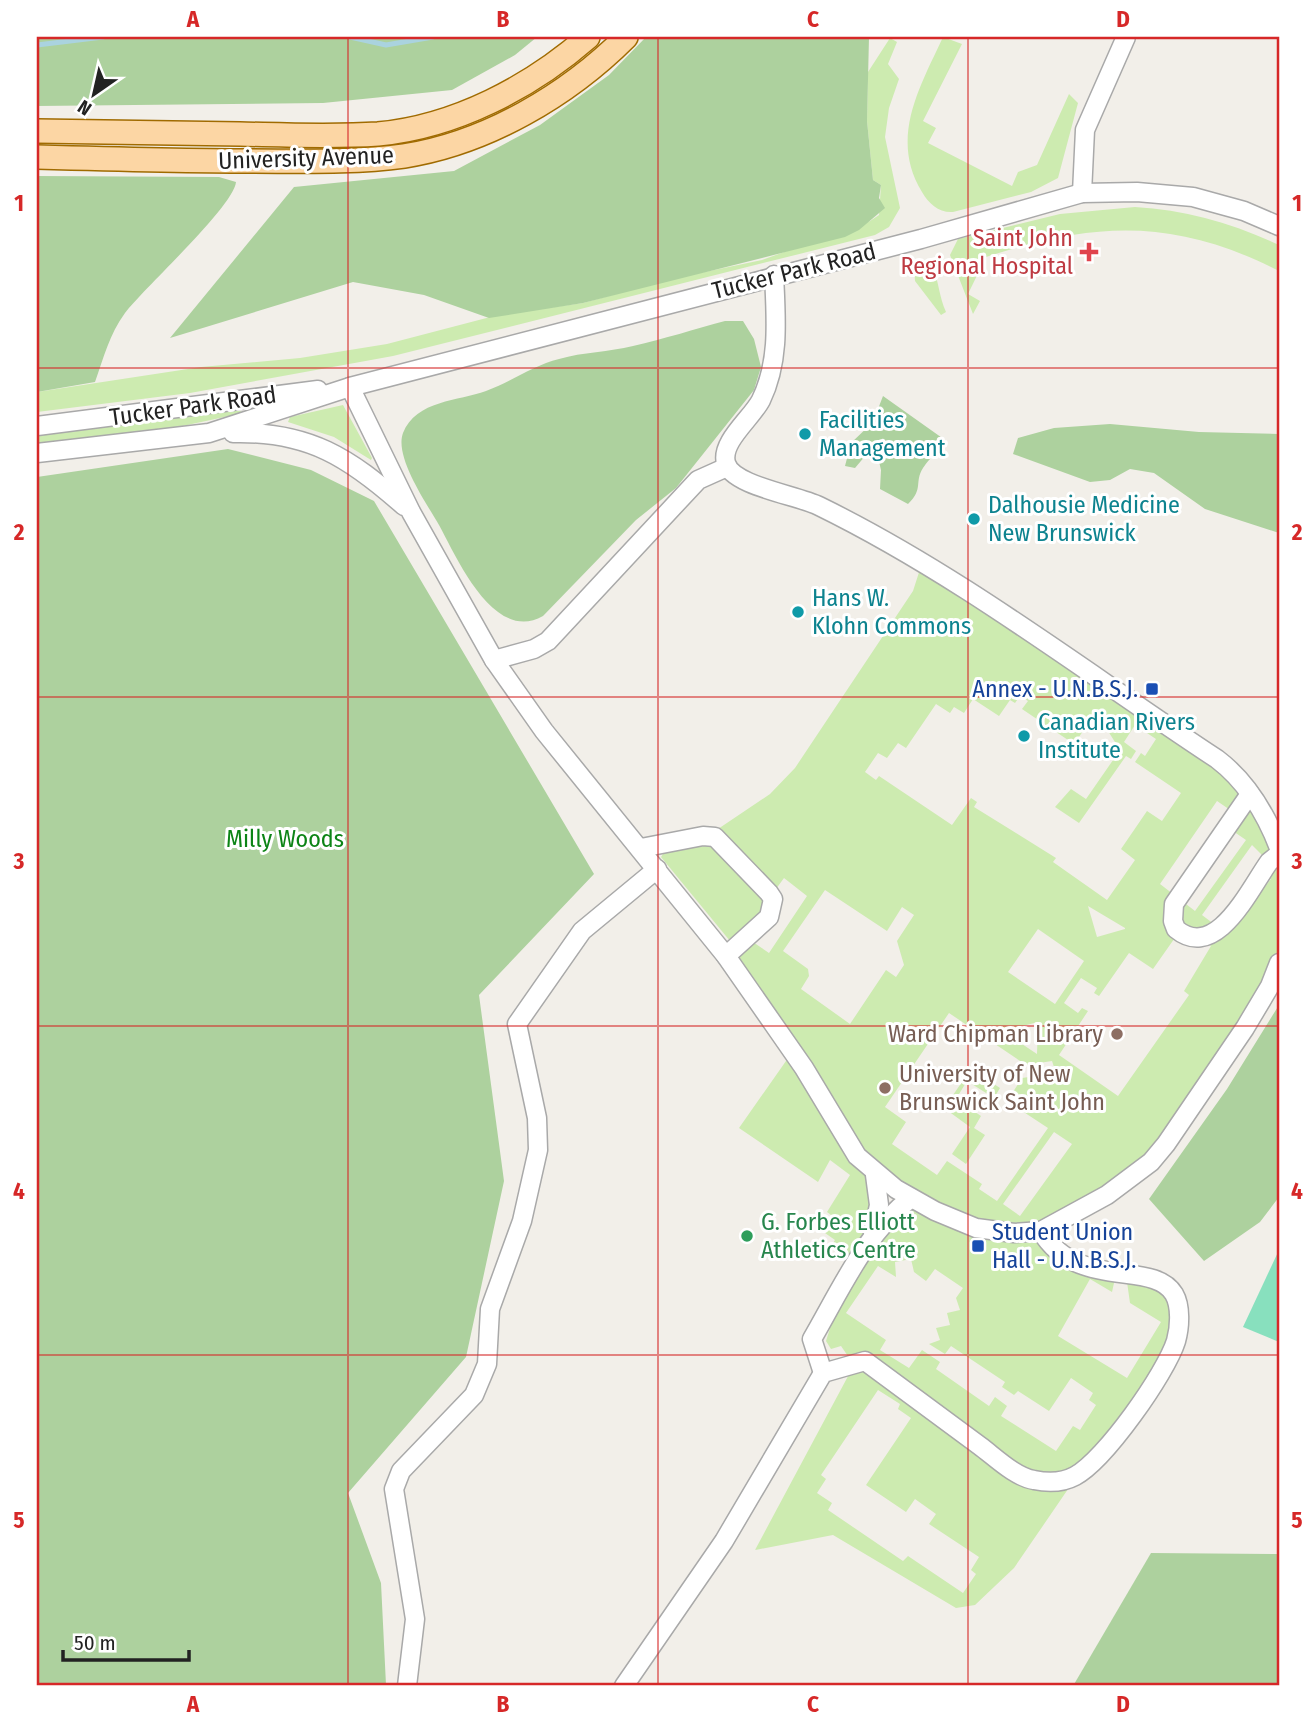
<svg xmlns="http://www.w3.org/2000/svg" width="1316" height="1723" font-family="'Fira Sans Condensed',sans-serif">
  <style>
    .grass { fill: #cdebb0; fill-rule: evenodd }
    .forest { fill: #add19e }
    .pitch { fill: #88e0be }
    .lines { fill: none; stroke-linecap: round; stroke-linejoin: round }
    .stream { stroke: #aad3df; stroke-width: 5 }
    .minor-casing { stroke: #a9a9a9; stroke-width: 21 }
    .major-casing { stroke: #a06b00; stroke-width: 26 }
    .minor { stroke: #fff; stroke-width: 18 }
    .major { stroke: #fcd6a4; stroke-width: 23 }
    .grid { fill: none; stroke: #d62828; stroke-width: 2; stroke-opacity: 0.55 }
    .health-dot { fill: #e0444e; stroke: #fff; stroke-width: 2.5 }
    .culture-dot { fill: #0f9aa8; stroke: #fff; stroke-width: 2.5 }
    .transit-dot { fill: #1a4fb4; stroke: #fff; stroke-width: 2.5 }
    .education-dot { fill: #8d6e63; stroke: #fff; stroke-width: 2.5 }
    .leisure-dot { fill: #2e9e5b; stroke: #fff; stroke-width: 2.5 }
    .labels { text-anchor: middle; stroke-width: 6; stroke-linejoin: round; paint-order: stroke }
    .street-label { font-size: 24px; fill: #222; stroke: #fff }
    .health-label { font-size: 24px; fill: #be3a42; stroke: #fff; text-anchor: end }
    .culture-label { font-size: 24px; fill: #0d838f; stroke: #fff; text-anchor: start }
    .transit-label { font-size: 24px; fill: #164399; stroke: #fff; text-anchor: end }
    .park-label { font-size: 24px; fill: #0c8416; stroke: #fff }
    .education-label { font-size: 24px; fill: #785e54; stroke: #fff; text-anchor: end }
    .leisure-label { font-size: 24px; fill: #27864d; stroke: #fff; text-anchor: start }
    .neatline { fill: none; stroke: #d62828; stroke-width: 2.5 }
    .grid-label { font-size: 23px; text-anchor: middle; font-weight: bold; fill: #d62828 }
  </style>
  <rect width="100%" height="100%" fill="#f2efe9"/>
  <g class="grass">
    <path d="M943,37L962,44L923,121L936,128L928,143L1012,186L1018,172L1037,165L1069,94L1078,103L1058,178L1031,192L953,212C939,213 929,204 922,192C889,138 920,87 943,37Z"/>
    <path d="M890,38L897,42L888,64L899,79L889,108L885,137L900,208L889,227L875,235L393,356L190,393L37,412V392L201,367L300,358L387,344L498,315L583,303L671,279L762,260L870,221L879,215L881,185L873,180L867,121L868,72Z"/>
    <path d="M1135,207C1186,210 1232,223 1279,245V271C1175,218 1095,221 986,257L968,294L980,301L973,314L950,255L958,239L1060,214Z"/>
    <path d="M922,261L932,265C939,281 939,297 946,312L941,315L915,281L914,267Z"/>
    <path d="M343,405L372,458L371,460L334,437L288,422L290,417Z"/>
    <path d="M239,410L243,413L178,427L37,443V436Z"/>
    <path d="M922,563L1217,759L1279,848V963L1166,1144L1065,1220L1048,1242L1116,1274L1112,1292L1090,1279L1058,1336L1127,1378L1161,1322L1130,1303L1126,1275L1173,1293L1172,1351L1077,1476L1014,1568L975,1605L956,1608L833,1535L755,1550L854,1365L841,1346L831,1349L826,1341L836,1309L864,1269L831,1246L835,1240L825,1233L835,1218L827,1212L850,1175L830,1160L818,1182L739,1128L793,1051L726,956L747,938L769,953L807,896L784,878L776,889L718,829L770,794L795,768L913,591ZM1020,696L1028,701L1022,709L1068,740L1065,745L1071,749L1091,719L1108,731L1120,750L1086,799L1071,789L1055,807L1079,823L1126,756L1131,759L1136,751L1124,742L1135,725L1156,739L1145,756L1141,753L1135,762L1181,793L1162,821L1147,811L1121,849L1135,860L1107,900L1053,862L1056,858L974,807L977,802L971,798L952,825L879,776L876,780L865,772L878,753L887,758L898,743L906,748L936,704L950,713L954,707L964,713L973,699L999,716L1010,700L1015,703ZM1217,801L1236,814L1227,827L1246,840L1195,911L1160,884ZM1252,845L1269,862L1271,879L1227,934L1202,915ZM825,890L887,931L902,907L914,915L897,941L904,965L896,977L886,970L850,1024L801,989L809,976L808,969L783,951ZM1088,906L1125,928V929L1097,937ZM1038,929L1084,961L1055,1004L1008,972ZM1179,932L1203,939L1211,946L1184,991L1189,995L1118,1096L1059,1055L1088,1011L1082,1008L1078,1013L1064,1003L1081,978L1097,988L1094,993L1099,996L1129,953L1153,969ZM949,1013L1026,1065L1052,1061L1056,1073L1022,1078L1007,1101L1048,1128L997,1201L979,1189L982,1184L947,1161L937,1175L892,1144L906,1122L885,1107ZM1038,1022L1037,1054L1004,1032V1031ZM1054,1132L1072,1144L1020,1216L1003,1204ZM875,1175L910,1198L876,1225ZM911,1259L914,1272L926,1281L935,1269L963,1288L956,1298L960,1310L947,1313L950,1325L936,1328L940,1340L929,1344L945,1354L951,1346L1005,1382L1002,1387L1014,1395L1018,1391L1049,1411L1071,1378L1093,1393L1089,1400L1096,1405L1080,1430L1073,1426L1056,1451L1001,1416L1007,1406L995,1397L989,1406L936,1369L940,1362L922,1350L909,1368L880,1350L886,1340L846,1313L878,1266L896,1277L895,1262ZM878,1390L900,1404L898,1409L911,1418L866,1485L906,1512L915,1499L936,1514L929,1524L979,1557L971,1570L976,1574L963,1593L908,1556L903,1561L828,1510L832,1503L817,1493L826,1479L821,1475Z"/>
    <path d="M712,845L765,900L764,909L730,941L661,857L665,851Z"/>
    <path d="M971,1069L1000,1088L994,1098L967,1081L956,1099L981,1116L974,1128L985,1135L966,1164L952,1154L970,1127L944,1108Z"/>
  </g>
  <g class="forest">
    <path d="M37,37H537L515,55L452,90L323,103L37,106Z"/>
    <path d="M646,37H869L867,121L873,180L881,185L879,198L885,208L859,230L845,237L583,303L489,318L424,295L353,282L170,338L294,187L454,171L540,125L609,75Z"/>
    <path d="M37,176L219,177L236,182C234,206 145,287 125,313C109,335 104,357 95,382L37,392Z"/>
    <path d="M725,321H743L754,339L761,367L754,390L676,488L636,520L543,616C494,644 457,558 439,525C427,504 394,457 403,433C416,400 459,401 486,391C511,382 534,365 559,359C583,352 609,352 633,346C664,339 695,329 725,321Z"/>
    <path d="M883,396L945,440C939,452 929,458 923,468C914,482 924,489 908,504L880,489L881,470L877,453L866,455L855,468L845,466L851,443L873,422Z"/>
    <path d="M1110,424L1199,432L1279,434V533L1205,509L1154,473L1130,469L1110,480L1090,482L1013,454L1018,438L1054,428Z"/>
    <path d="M228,449L311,470L374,501L594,874L479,995L504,1181L466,1357L348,1493L381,1583L386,1685L37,1686V477Z"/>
    <path d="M1279,1005V1197L1260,1222L1204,1261L1149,1199L1227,1089Z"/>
    <path d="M1151,1553L1279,1554V1686H1073Z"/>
  </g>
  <path class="pitch" d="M1279,1250V1342L1243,1327Z"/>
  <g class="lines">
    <g class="stream">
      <path d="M350,37L386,45L433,37"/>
      <path d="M37,45L103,37"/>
    </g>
    <g class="minor-casing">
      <g id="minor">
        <path d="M1082,193L1085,130L1126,37"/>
        <path d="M774,275C776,318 780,361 761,400C752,418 720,442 726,463C732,486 797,495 819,506C960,575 1086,673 1217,759C1246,781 1266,814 1279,848"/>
        <path d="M350,387L411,512L494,660L544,731L726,956L804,1068L857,1156L896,1189L935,1211L976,1228L1014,1233L1041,1231L1107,1195L1151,1162L1166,1144L1245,1028L1270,986L1279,963"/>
        <path d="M37,426L318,390"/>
        <path d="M233,433C309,431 350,458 404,506"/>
        <path d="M37,453L209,433L350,387L921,239L1082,193L1137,192L1193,197L1244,211L1279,226"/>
        <path d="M494,660L534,649L548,641L698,480L727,467"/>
        <path d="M1250,794L1174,904L1173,921L1176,929C1216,962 1249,890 1269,862L1279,854"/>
        <path d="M641,848L703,836L715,837L769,893L773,899L769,917L726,956"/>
        <path d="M873,1234L879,1205L875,1175"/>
        <path d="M823,1373L812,1339C840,1291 866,1232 911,1198"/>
        <path d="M407,1686L415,1619L394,1489L401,1471L474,1395L487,1364L490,1309L522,1221L538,1150L537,1118L517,1024L582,931L657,869"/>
        <path d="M624,1686L724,1541L823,1373L865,1361C903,1389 942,1418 980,1446C995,1457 1015,1477 1034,1480C1048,1483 1062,1483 1075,1476C1105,1460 1166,1373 1176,1341C1180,1327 1181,1306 1174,1294C1153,1259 1078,1292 1041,1231"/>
      </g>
    </g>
    <g class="major-casing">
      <g id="major">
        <path d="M37,131C104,132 172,133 240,134C286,135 332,137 378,134C455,127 531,87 588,37"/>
        <path d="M37,157C108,159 179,161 250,161C301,161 353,163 404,156C487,143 568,95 626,37"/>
      </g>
    </g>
    <use href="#minor" class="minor"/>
    <use href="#major" class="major"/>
  </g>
  <path class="grid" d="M348,37V1686M658,37V1686M968,37V1686M37,368H1279M37,697H1279M37,1026H1279M37,1355H1279"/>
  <path class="health-dot" d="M1085.5 241.5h7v7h7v7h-7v7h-7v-7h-7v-7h7z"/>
  <g class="culture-dot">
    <circle cx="805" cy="434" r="7"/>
    <circle cx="974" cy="519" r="7"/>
    <circle cx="798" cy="612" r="7"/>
    <circle cx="1024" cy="736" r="7"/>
  </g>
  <g class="transit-dot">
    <rect x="1145" y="682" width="14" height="14" rx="3.5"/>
    <rect x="971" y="1239" width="14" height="14" rx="3.5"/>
  </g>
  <g class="education-dot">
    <circle cx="1117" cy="1034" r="7"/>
    <circle cx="885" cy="1088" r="7"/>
  </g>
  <circle class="leisure-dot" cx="747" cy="1236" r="7"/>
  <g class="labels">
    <g class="street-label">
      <text transform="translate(306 158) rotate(-2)" y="8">University Avenue</text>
      <text transform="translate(794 271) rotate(-14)" y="8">Tucker Park Road</text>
      <text transform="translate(193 406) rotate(-8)" y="8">Tucker Park Road</text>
    </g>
    <g class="health-label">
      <text x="1073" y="246">Saint John<tspan x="1073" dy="28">Regional Hospital</tspan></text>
    </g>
    <g class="culture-label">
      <text x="819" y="428">Facilities<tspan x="819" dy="28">Management</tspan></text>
      <text x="988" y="513">Dalhousie Medicine<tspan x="988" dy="28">New Brunswick</tspan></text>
      <text x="812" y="606">Hans W.<tspan x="812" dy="28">Klohn Commons</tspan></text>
      <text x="1038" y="730">Canadian Rivers<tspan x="1038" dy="28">Institute</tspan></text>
    </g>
    <g class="transit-label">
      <text x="1138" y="697">Annex - U.N.B.S.J.</text>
      <text x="992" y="1240" text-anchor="start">Student Union<tspan x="992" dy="28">Hall - U.N.B.S.J.</tspan></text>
    </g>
    <g class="park-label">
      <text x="285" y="847">Milly Woods</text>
    </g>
    <g class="education-label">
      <text x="1103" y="1042">Ward Chipman Library</text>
      <text x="899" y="1082" text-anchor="start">University of New<tspan x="899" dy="28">Brunswick Saint John</tspan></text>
    </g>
    <g class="leisure-label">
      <text x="761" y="1230">G. Forbes Elliott<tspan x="761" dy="28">Athletics Centre</tspan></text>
    </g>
  </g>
  <rect width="1316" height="1723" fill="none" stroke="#ffffff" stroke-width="77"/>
  <g transform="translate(94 94) rotate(214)" stroke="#ffffff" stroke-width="5" paint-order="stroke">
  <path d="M0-5L12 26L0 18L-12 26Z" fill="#222222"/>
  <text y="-10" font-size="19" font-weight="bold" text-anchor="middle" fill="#222222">N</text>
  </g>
  <path d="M63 1650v10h126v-10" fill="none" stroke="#222222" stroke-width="3.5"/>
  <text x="74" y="1650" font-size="21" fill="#222222" stroke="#ffffff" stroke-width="5" paint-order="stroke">50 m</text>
  <rect x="38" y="38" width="1240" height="1646" class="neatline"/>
  <g class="grid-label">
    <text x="193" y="27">A</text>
    <text x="503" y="27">B</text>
    <text x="813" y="27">C</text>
    <text x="1123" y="27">D</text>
    <text x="19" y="211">1</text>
    <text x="1297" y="211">1</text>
    <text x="19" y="540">2</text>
    <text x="1297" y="540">2</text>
    <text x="19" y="869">3</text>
    <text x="1297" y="869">3</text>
    <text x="19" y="1199">4</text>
    <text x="1297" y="1199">4</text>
    <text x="19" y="1528">5</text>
    <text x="1297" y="1528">5</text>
    <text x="193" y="1712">A</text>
    <text x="503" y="1712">B</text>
    <text x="813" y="1712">C</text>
    <text x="1123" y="1712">D</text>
  </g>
</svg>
